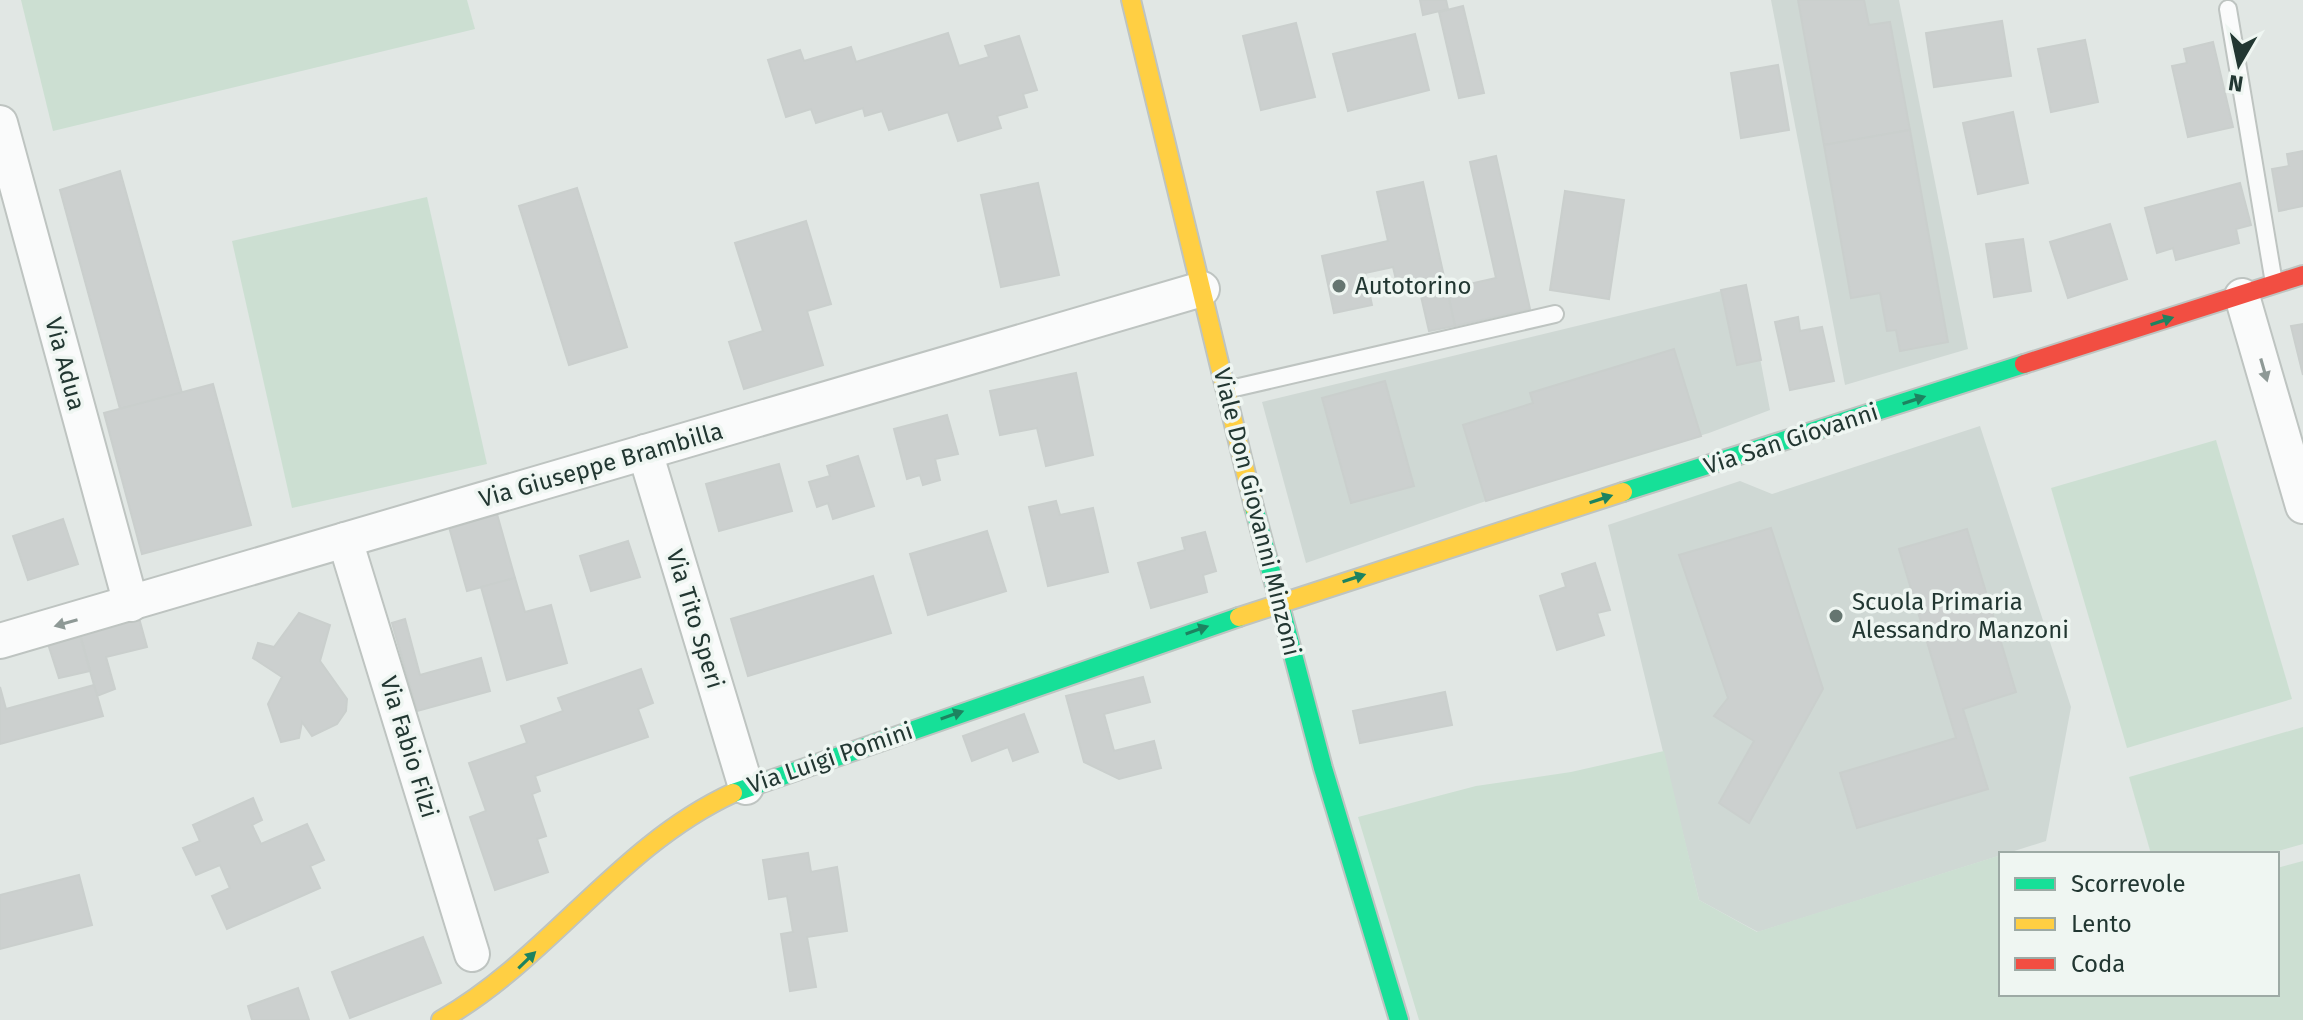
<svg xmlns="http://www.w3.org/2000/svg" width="2303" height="1020" font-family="'Fira Sans',sans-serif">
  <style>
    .built { fill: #cfd8d4 }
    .green { fill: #ccdfd2 }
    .building { fill: #ccd0cf; stroke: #cacfcd; stroke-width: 2 }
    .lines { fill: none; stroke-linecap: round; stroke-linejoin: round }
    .lane-casing { stroke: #bec4c1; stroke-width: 20 }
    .street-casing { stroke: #bec4c1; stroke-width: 38 }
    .fast-casing { stroke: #bec4c1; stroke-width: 22 }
    .slow-casing { stroke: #bec4c1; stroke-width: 22 }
    .jam-casing { stroke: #bec4c1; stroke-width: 22 }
    .lane { stroke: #fafbfb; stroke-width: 16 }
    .street { stroke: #fafbfb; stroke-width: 34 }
    .fast { stroke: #16e098; stroke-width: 18 }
    .slow { stroke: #ffcf43; stroke-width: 18 }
    .jam { stroke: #f24e42; stroke-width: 18 }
    .oneway { fill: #1d8360 }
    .oneway2 { fill: #8e9996 }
    .poi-dot { fill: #657570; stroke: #eff6f2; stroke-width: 3 }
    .labels { text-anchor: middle; stroke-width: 7; stroke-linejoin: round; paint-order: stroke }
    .poi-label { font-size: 24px; fill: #223732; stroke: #eff6f2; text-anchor: start }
    .street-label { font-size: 24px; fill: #223732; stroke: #eff6f2 }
  </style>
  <rect width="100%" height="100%" fill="#e1e7e4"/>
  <g class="built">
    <path d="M1771,0H1899L1968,349L1845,385Z"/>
    <path d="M1746,285L1770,410L1709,433L1486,501L1306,563L1262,402Z"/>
    <path d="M1980,426L2071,707L2046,841L1758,932L1699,900L1608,525L1740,481L1772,494Z"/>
  </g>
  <g class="green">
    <path d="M21,0H467L475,29L53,131Z"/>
    <path d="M427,197L487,464L292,508L232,241Z"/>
    <path d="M2216,440L2292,699L2127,748L2051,488Z"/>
    <path d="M2303,727V844L2267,854H2151L2129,777Z"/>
    <path d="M1664,751L1699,900L1757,932L2001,855V994H2277V868L2303,861V1020H1419L1358,817L1476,786L1571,772Z"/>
  </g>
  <g class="building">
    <path d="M1420,0H1446L1448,9L1423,15Z"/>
    <path d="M1798,0H1864L1869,25L1890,22L1910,130L1824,145Z"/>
    <path d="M1463,6L1484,93L1459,98L1439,12Z"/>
    <path d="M2002,21L2011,76L1934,87L1926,33Z"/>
    <path d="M1296,23L1315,97L1261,110L1243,36Z"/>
    <path d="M948,33L959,66L989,57L985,46L1019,36L1037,90L1023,94L1027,107L997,116L1001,128L958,141L948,112L889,130L882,111L865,116L863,108L816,123L811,109L786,117L768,60L800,50L804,61L851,47L856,62Z"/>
    <path d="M1415,34L1429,90L1348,111L1333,54Z"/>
    <path d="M2085,40L2098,102L2051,112L2038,49Z"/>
    <path d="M2213,42L2233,127L2188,137L2172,66L2187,63L2184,49Z"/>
    <path d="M1778,65L1789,130L1741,138L1731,73Z"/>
    <path d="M2013,112L2028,183L1978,194L1963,123Z"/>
    <path d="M1910,130L1948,342L1900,351L1896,330L1887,331L1880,293L1851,298L1824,145Z"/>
    <path d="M2303,151V206L2279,211L2272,169L2289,166L2287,154Z"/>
    <path d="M1496,156L1530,309L1455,326L1447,289L1496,278L1470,162Z"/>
    <path d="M120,171L182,393L120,409L60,190Z"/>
    <path d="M1423,182L1455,326L1429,331L1417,279L1397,284L1393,267L1365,273L1372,305L1334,313L1322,256L1388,241L1377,192Z"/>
    <path d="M1038,183L1059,275L1001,287L981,195Z"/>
    <path d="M2240,183L2251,225L2236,229L2239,243L2176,260L2173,248L2157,253L2145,208Z"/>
    <path d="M577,188L627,347L569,365L519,206Z"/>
    <path d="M1565,191L1624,200L1609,299L1550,290Z"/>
    <path d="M806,221L831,304L807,311L823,365L744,389L729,342L763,331L735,243Z"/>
    <path d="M2110,224L2127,279L2068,298L2050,242Z"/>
    <path d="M2023,239L2031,291L1994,297L1986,244Z"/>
    <path d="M1746,285L1761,360L1737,365L1721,290Z"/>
    <path d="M1798,317L1800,331L1822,327L1834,381L1790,390L1775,322Z"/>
    <path d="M2303,324V375L2291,326Z"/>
    <path d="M1674,349L1701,436L1486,501L1463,425L1533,403L1530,393Z"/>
    <path d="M1076,373L1093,455L1046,466L1037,428L1000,435L990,391Z"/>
    <path d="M1385,381L1414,486L1351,503L1322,398Z"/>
    <path d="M213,384L251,525L142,554L104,413Z"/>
    <path d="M947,415L958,454L935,459L940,480L923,485L920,475L907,479L894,429Z"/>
    <path d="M858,456L874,506L833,519L828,503L817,507L809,482L830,476L827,466Z"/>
    <path d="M779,464L792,511L719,531L706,484Z"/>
    <path d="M1056,501L1060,515L1093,508L1108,572L1048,586L1029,507Z"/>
    <path d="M497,514L515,578L467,591L449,527Z"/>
    <path d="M63,519L78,564L28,580L13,536Z"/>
    <path d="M1771,528L1823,689L1749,823L1719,803L1754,741L1714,716L1728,698L1679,555Z"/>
    <path d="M1967,529L2016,692L1963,709L1988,789L1857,828L1840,773L1956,738L1899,549Z"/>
    <path d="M987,531L1006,591L928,615L910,554Z"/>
    <path d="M1205,532L1216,571L1203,575L1207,592L1151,608L1138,563L1185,550L1182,538Z"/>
    <path d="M628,541L640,577L591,591L580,556Z"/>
    <path d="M1595,563L1610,610L1597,613L1604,635L1557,650L1540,596L1566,587L1562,574Z"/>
    <path d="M873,576L891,633L748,676L731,619Z"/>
    <path d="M515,578L525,612L551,605L567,663L507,680L481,587Z"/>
    <path d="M299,613L330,625L320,661L347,699L346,711L337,724L312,736L302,722L299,738L281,742L268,704L282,677L253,658L258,643L274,647Z"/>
    <path d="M139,618L147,647L106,657L115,689L97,696L80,635Z"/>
    <path d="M405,619L420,675L481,658L490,691L417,711L392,623Z"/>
    <path d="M80,635L90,671L59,678L48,644Z"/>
    <path d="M641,669L653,703L638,709L648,737L535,776L540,791L532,794L546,836L537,839L548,872L495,890L470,817L486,811L469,763L527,743L521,726L563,711L558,698Z"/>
    <path d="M1143,677L1150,702L1104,714L1114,751L1154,741L1161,768L1119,779L1084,762L1066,696Z"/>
    <path d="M94,685L103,716L0,744V687L6,709Z"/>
    <path d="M1445,692L1452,725L1360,743L1353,711Z"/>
    <path d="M1024,714L1038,752L1013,761L1008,747L972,761L963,736Z"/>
    <path d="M253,798L262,820L252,825L261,844L307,824L324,860L310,866L320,888L227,929L212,896L230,888L220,865L196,875L183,848L200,841L193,825Z"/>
    <path d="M808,853L811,872L837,867L847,931L807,937L816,987L790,991L781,934L793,932L787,896L769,899L763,860Z"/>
    <path d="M79,875L92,925L0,949V895Z"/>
    <path d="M423,937L441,983L350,1018L332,972Z"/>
    <path d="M298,988L309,1020H252L248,1006Z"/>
  </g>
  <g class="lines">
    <g class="lane-casing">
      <g id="lane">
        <path d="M2228,9L2274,283"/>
        <path d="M1226,390L1555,314"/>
      </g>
    </g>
    <g class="street-casing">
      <g id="street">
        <path d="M0,123L131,604"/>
        <path d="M2242,296L2303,506"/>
        <path d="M645,452L746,787"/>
        <path d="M345,540L472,954"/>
        <path d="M0,641L1202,289"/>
      </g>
    </g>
    <g class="fast-casing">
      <g id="fast">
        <path d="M1623,492L2024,364"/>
        <path d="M1254,507L1323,768L1399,1020"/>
        <path d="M733,793L1239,617"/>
      </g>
    </g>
    <g class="slow-casing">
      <g id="slow">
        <path d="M1131,0L1254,507"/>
        <path d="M1239,617L1623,492"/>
        <path d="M441,1020C550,958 618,846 733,793"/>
      </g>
    </g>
    <g class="jam-casing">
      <path id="jam" d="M2024,364L2303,275"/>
    </g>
    <use href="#lane" class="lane"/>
    <use href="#street" class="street"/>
    <use href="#fast" class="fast"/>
    <use href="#slow" class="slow"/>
    <use href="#jam" class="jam"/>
  </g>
  <defs><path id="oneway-solid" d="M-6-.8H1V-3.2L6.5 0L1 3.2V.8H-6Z" transform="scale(2)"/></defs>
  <g class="oneway">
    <use href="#oneway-solid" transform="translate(2162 321) rotate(-18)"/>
    <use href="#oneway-solid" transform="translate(1914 400) rotate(-18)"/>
    <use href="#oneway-solid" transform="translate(1601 499) rotate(-18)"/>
    <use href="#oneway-solid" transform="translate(1354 578) rotate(-18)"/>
    <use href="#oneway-solid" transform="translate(1197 630) rotate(-19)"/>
    <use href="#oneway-solid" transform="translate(952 715) rotate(-19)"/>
    <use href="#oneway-solid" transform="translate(527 960) rotate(-44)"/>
  </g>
  <g class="oneway2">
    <use href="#oneway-solid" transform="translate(2264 370) rotate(74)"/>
    <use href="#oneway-solid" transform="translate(66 623) rotate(164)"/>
  </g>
  <g class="poi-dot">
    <circle cx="1339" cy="286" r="8"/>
    <circle cx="1836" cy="616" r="8"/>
  </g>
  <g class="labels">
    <g class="poi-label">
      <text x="1355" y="294">Autotorino</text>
      <text x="1852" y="610">Scuola Primaria<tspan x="1852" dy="28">Alessandro Manzoni</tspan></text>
    </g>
    <g class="street-label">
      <text transform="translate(65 364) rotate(75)" y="8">Via Adua</text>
      <text transform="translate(1791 439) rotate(-18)" y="8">Via San Giovanni</text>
      <text transform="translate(601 465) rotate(-16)" y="8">Via Giuseppe Brambilla</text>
      <text transform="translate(1257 512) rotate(76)" y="8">Viale Don Giovanni Minzoni</text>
      <text transform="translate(695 619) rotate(73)" y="8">Via Tito Speri</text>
      <text transform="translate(409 747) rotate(73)" y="8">Via Fabio Filzi</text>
      <text transform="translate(830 758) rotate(-19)" y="8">Via Luigi Pomini</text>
    </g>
  </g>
  <rect x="1999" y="852" width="280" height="144" fill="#eff6f2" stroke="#9daaa5" stroke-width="2"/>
  <rect x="2015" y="878" width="40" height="12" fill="#16e098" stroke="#9daaa5" stroke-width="2"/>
  <text x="2071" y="892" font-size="24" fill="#223732">Scorrevole</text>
  <rect x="2015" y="918" width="40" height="12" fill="#ffcf43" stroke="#9daaa5" stroke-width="2"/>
  <text x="2071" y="932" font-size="24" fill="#223732">Lento</text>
  <rect x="2015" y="958" width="40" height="12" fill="#f24e42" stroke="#9daaa5" stroke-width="2"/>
  <text x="2071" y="972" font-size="24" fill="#223732">Coda</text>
  <g transform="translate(2239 64) rotate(189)" stroke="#eff6f2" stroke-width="6" paint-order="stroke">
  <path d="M0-6L14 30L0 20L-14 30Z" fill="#223732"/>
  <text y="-12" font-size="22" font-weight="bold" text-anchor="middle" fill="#223732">N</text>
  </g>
</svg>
